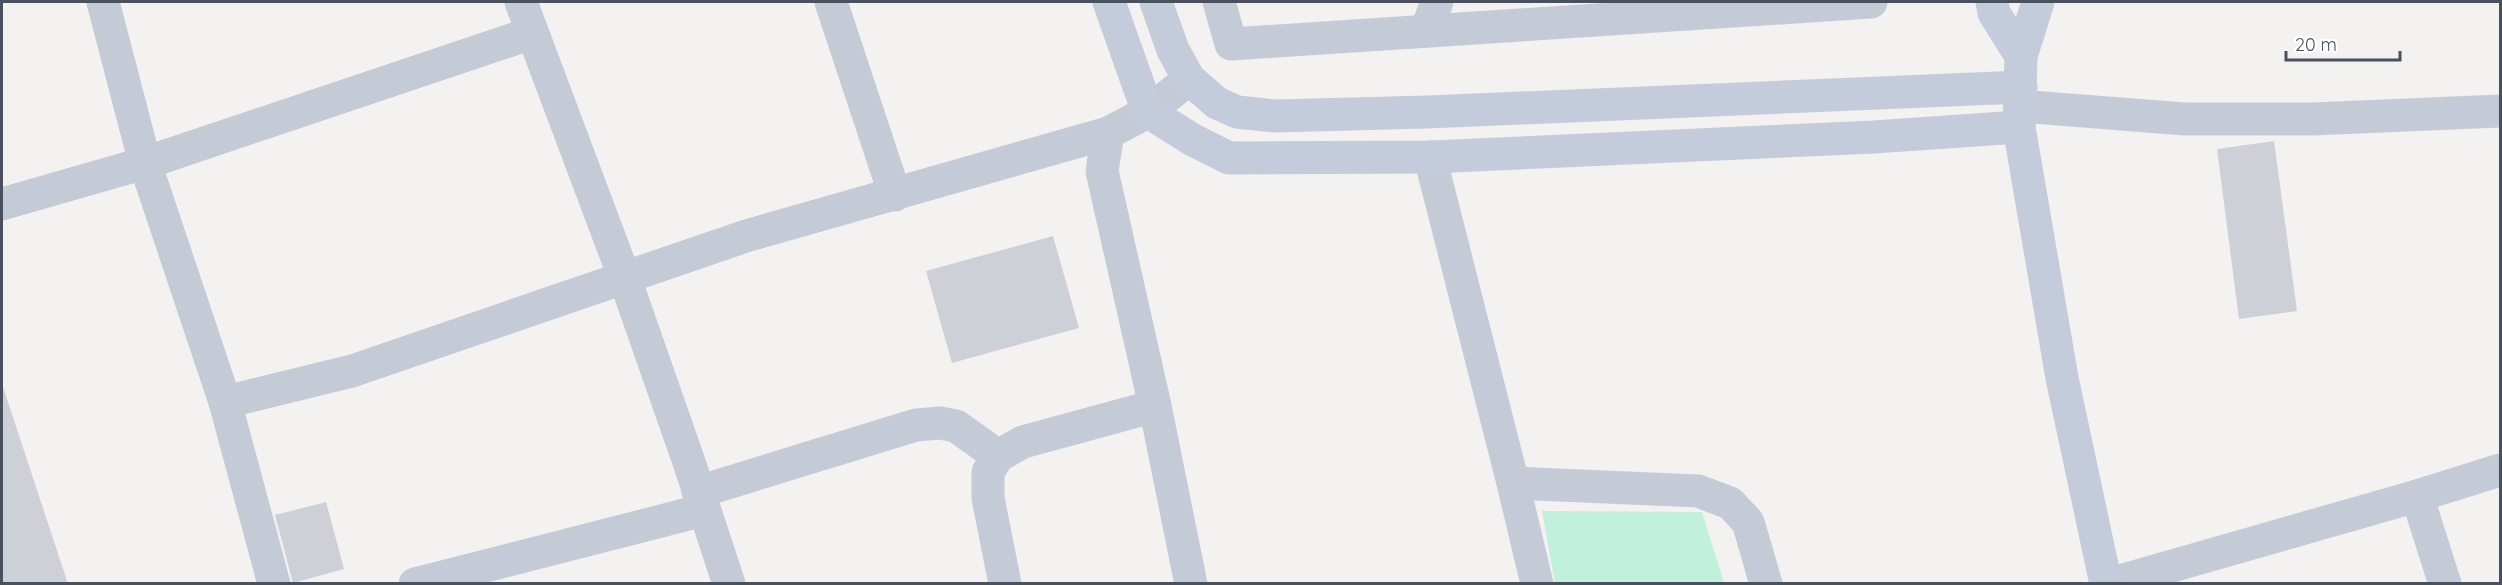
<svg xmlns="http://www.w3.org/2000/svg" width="2502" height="585" font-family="Quicksand,sans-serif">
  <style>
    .green { fill: #c1f0dc }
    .building { fill: #cdd0d7 }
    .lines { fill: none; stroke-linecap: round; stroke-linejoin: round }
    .street { stroke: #c5cbd6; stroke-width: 33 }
    .secondary { stroke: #c4cbda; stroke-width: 33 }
  </style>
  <rect width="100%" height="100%" fill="#f4f2f1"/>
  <path class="green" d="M1542,511L1702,512L1724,583H1555Z"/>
  <g class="building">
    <path d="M2274,141L2297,311L2239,319L2217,149Z"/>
    <path d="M1053,236L1079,328L952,363L926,271Z"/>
    <path d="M2,384L68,584H2Z"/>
    <path d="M326,502L344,569L293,583L275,515Z"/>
  </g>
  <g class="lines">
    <g class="street">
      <path d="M103,2L145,163L225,402L274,584"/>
      <path d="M521,2L625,279L690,465L729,584"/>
      <path d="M831,2L895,195"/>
      <path d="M1219,2L1231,44L1871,2"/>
      <path d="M1426,31L1437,2"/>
      <path d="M2020,106L2185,119H2312L2500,111"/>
      <path d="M1108,133L1102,171L1155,406L1191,584"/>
      <path d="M1430,157L1513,483"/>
      <path d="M2,204L145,163L532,33"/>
      <path d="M225,402L352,371L746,236L1108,133L1148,112L1189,79"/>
      <path d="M698,492L916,425L940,423L956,426L998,456"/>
      <path d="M2417,496L2445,584"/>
      <path d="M415,584L704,510"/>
      <path d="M1005,584L988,498V472L998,456L1023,442L1155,406"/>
      <path d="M1537,584L1513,483L1698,491L1730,503L1748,522L1766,584"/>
      <path d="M2109,584L2417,496L2500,470"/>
    </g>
    <g class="secondary">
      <path d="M1109,2L1148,112L1193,140L1229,158L1430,157L1874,137L2019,127"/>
      <path d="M1156,2L1173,50L1189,79L1217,103L1237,112L1275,116L1427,112L2021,87"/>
      <path d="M1992,2L1994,13L2021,56"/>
      <path d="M2038,2L2021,56L2019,127L2062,378L2106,584"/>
    </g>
  </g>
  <rect width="2502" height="585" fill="none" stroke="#49515f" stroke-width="6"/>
  <path d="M2286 51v9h114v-9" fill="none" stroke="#49515f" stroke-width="3"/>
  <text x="2295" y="51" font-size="18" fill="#49515f" stroke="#ffffff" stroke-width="4.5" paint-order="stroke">20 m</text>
</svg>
